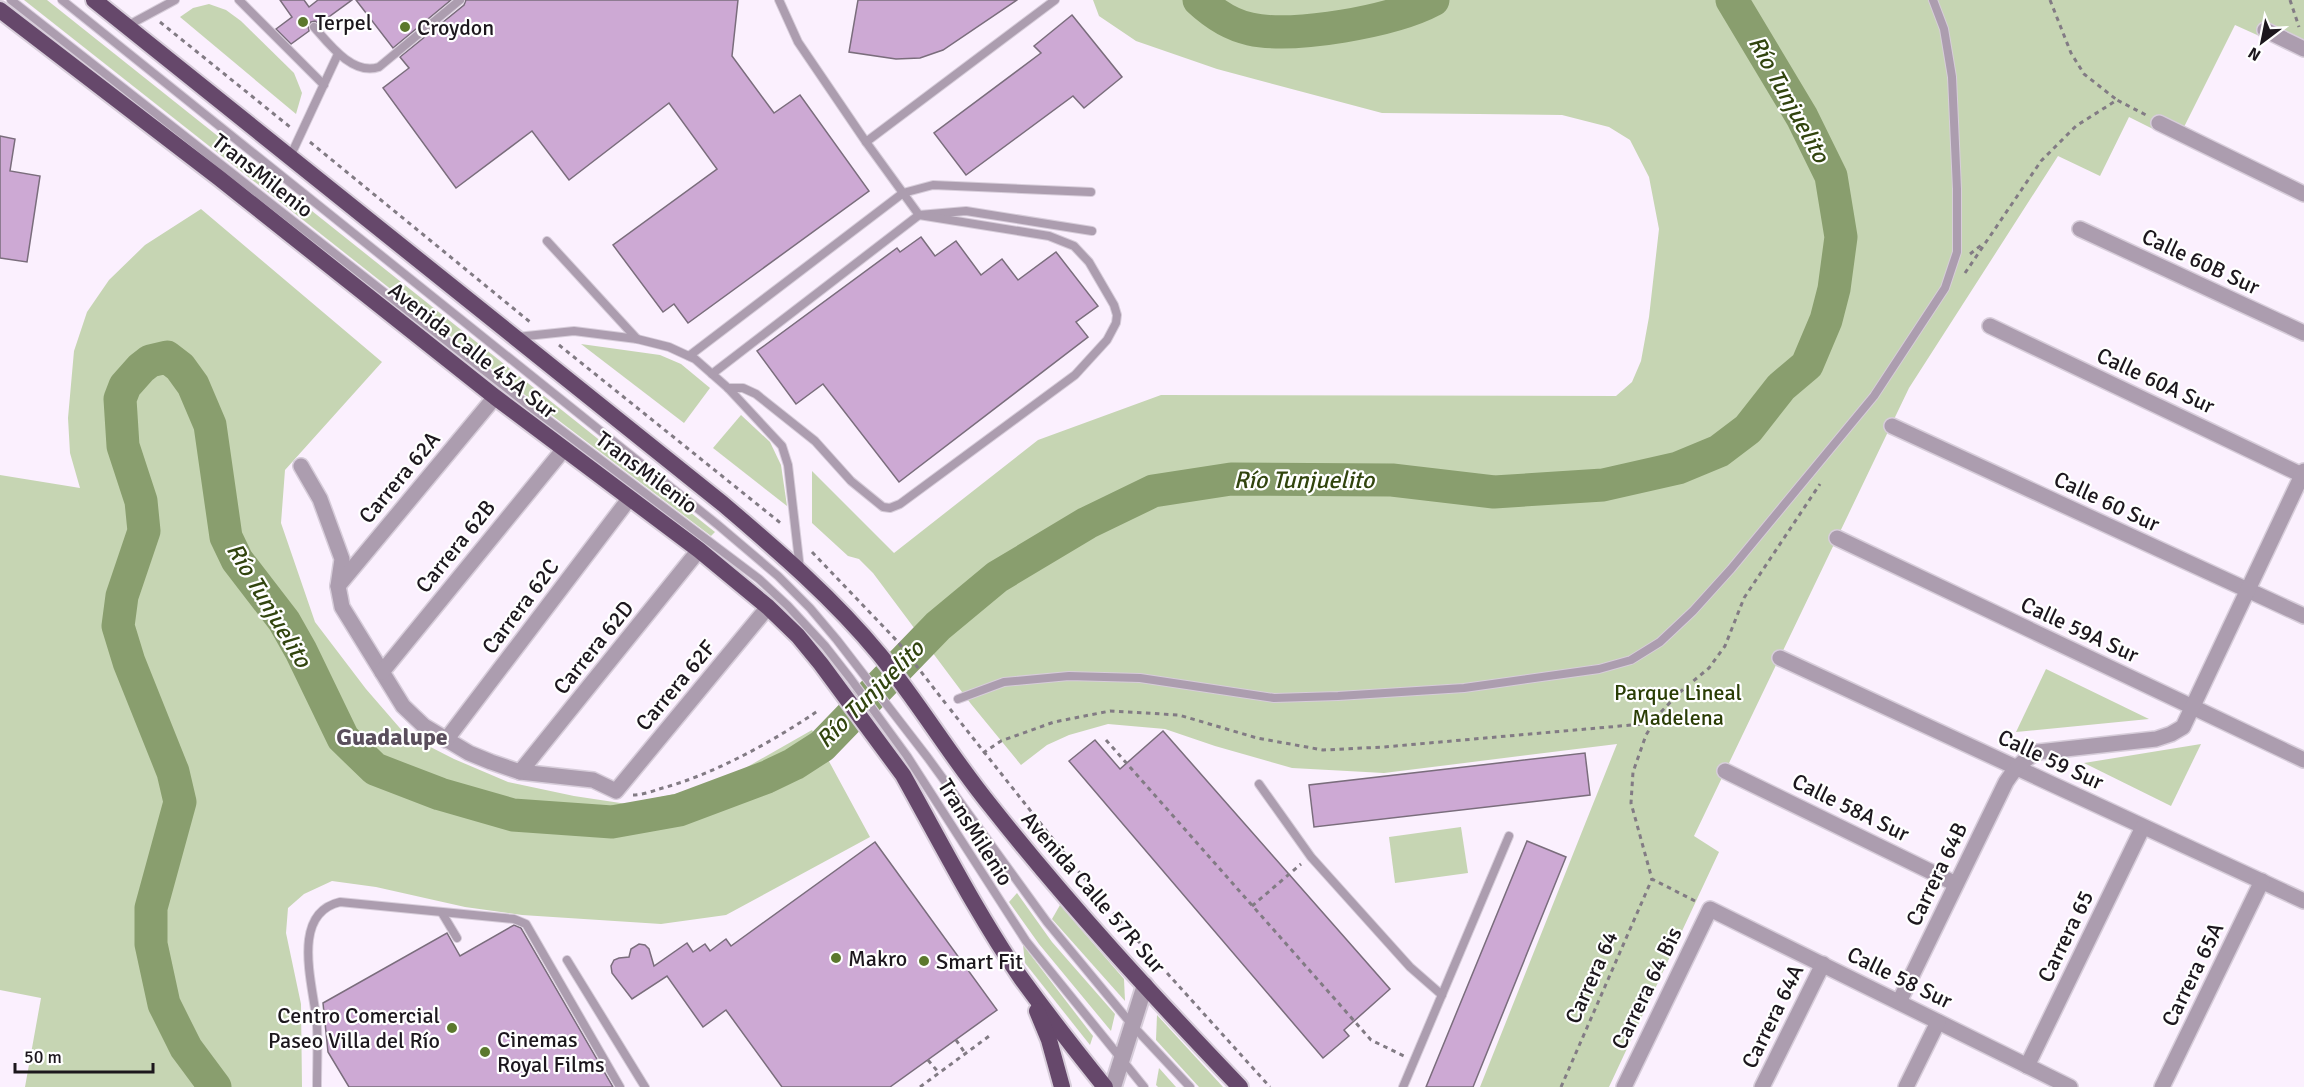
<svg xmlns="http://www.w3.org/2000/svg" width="2304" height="1087" font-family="Signika,sans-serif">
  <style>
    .green { fill: #c6d5b3 }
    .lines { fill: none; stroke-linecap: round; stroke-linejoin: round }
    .river { stroke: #899e6e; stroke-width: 33 }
    .building { fill: #cda9d4; stroke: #7a6d7c; stroke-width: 1.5 }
    .service-casing { stroke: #d7cdda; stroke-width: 10 }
    .minor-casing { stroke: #d7cdda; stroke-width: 18 }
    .tertiary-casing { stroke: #d7cdda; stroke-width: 20 }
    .trunk-casing { stroke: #d7cdda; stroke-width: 20 }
    .path { stroke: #827b84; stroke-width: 3; stroke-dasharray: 4.5 4.5; stroke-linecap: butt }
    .service { stroke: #ac9daf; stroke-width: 8 }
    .minor { stroke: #ac9daf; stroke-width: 15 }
    .tertiary { stroke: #ac9daf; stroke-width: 16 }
    .trunk { stroke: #66486b; stroke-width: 16 }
    .poi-dot { fill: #5b782d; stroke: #fff; stroke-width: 2 }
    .labels { text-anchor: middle; stroke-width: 4.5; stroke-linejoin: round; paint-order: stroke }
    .poi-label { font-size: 22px; fill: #1c171d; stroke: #fff; text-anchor: start }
    .street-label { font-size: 22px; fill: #1c171d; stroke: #fff }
    .park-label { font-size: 22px; fill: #2a3d05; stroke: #fff }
    .water-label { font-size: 24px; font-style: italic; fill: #31440e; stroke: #fff }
    .neighbourhood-label { font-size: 24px; font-weight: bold; fill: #5a4e5c; stroke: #fff }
  </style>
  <rect width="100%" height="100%" fill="#fbf0fe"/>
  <g class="green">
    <path d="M24,0H47L715,532L711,536L525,395Z"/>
    <path d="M1093,0H2304V44L2299,54L2235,25L2177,141L2129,117L2100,176L2058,156L1909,388L1694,836L1719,852L1609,1087H1480L1617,744L1384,773L1292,768L1215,746L1165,729L1108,724L1069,735L1047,745L1021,765L971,704L873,573L859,559L848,556L812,523V471L894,553L1038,440L1161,395L1616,396L1632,382L1641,361L1649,317L1659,229L1649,177L1630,140L1609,127L1562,115L1382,113L1217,69L1136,41L1099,16Z"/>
    <path d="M209,4L226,10L241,21L294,73L302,93L296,114L180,17L193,8Z"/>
    <path d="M201,209L382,362L285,470L281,523L315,622L366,689L405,734L454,759L508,782L574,796L627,804L680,793L740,771L812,730L870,837L726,915L661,924L522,915L465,907L376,887L332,881L304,894L288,908L286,933L301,1004L302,1087H25L41,998L0,990V475L80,488L70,453L68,418L74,351L87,312L109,280L145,245Z"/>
    <path d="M581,344L660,355L681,364L710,388L684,423Z"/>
    <path d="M741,415L770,442L781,465L787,506L713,448Z"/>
    <path d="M2046,669L2149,719L2016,732Z"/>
    <path d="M2201,744L2171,806L2084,763Z"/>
    <path d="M1461,827L1468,873L1395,883L1389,837Z"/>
    <path d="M1017,893L1052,942L1115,1014L1111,1031L1039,944L1009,902Z"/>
    <path d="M1060,905L1124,979L1125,1001L1052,919Z"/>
    <path d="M1023,945L1093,1036L1090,1045L1025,963Z"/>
    <path d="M1157,1015L1223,1087H1199L1156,1040Z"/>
    <path d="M1159,1068L1176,1087H1158L1156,1085Z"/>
  </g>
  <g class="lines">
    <g class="river">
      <path d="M1199,0C1213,13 1231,25 1250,29C1293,39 1394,21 1433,0"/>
      <path d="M215,1087L186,1048L164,1004L151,944V908L180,802L173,772L129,662L118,626L122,596L144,531L141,501L123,446L120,399L125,386L141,368L150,361L167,357L180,367L193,385L210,425L226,537L237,560L284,621L301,651L343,738L375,769L440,794L513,815L612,822L679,810L767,777L794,764L822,746L938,626L997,577L1087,523L1153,491L1231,479L1392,480L1494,492L1603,485L1678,468L1719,451L1748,429L1781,387L1807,365L1826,320L1834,289L1841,237L1831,176L1802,117L1732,0"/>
    </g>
  </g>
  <g class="building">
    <path d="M280,0H304L309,7L318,0H352L319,24L315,21L311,22L308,26L309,31L291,44L276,29L292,17Z"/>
    <path d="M356,0H451L393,48Z"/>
    <path d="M466,0H738L732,56L774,113L800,95L869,191L688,323L674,304L663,312L613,245L717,169L669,103L569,180L532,131L456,188L383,88L409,68L400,57L464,5Z"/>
    <path d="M858,0H1017L943,50L920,58L896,59L849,52Z"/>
    <path d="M1072,15L1122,77L1084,108L1073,96L966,175L934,133L1041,53L1034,46Z"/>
    <path d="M0,136L15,139L10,171L40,176L27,262L0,258Z"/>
    <path d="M921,237L935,256L956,241L981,275L1002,259L1018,280L1056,252L1098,306L1076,322L1088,337L899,482L823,384L796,404L757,351L897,248L900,252Z"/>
    <path d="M1163,731L1390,989L1344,1030L1349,1036L1323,1058L1069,761L1095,740L1120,769Z"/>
    <path d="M1585,753L1590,795L1314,827L1309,785Z"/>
    <path d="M1527,841L1566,857L1473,1087H1426Z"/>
    <path d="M875,842L997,1010L890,1087H782L726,1010L703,1027L667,976L632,999L612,973L611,966L614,960L619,958L629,957L631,949L639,944L645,945L649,949L654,966L687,943L693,952L705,944L710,951L726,939L731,946Z"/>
    <path d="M514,925L521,928L613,1087H349L328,1052L323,1003L447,933L460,956Z"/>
  </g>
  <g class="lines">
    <g class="service-casing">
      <g id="service">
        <path d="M11,0L532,408L759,579L788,606L825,646L850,678L907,756L1026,941L1144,1087"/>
        <path d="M62,0L718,525L778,576L810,608L837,640L928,758L1047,922L1133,1026L1190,1087"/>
        <path d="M239,0L324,85"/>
        <path d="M127,26L175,0"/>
        <path d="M314,27C329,44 353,76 379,67L460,0"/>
        <path d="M866,142L1055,0"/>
        <path d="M290,157L338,54"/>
        <path d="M547,241L637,339"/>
        <path d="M517,337L574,331L637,339L669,347L695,359L728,388L782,446L788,465L800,569"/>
        <path d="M689,356L903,193L933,185L1091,192"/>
        <path d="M712,374L919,215L966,211L1092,231"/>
        <path d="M728,388H743L756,394L815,441L851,481L883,507L890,508L900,504L1075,375L1107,340L1116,323L1117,315L1114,305L1089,262L1074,246L1049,236L919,215L866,142L798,42L779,0"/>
        <path d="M958,699L1004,682L1069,676L1140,678L1274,698L1338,696L1464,688L1599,669L1631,660L1660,642L1693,611L1731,569L1874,396L1945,288L1957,252V189L1952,77L1944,29L1933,0"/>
        <path d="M1259,784L1311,857L1410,967L1442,995"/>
        <path d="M442,913L457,938"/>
        <path d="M567,960L645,1087"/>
        <path d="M317,1087C317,1067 318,1046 317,1026C315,990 288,914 340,902L514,919L526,924L620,1087"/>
        <path d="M1403,1087L1509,836"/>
      </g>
    </g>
    <g class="minor-casing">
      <g id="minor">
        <path d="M2265,30L2304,49"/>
        <path d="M2159,123L2304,194"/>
        <path d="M2080,229L2304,333"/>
        <path d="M1990,326L2302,475"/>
        <path d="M1892,426L2304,616"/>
        <path d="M301,466L320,499L342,559L338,586L342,607L403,706L424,726L469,753L491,762L520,772L593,780L616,791L768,607"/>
        <path d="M1837,538L2304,760"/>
        <path d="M338,586L495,397"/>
        <path d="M1780,658L2304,901"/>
        <path d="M382,672L564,449"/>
        <path d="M446,740L629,499"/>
        <path d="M1725,771L1956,884"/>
        <path d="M520,772L699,550"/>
        <path d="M1899,1002L2006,782C2015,768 2023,760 2038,752L2156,739L2171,734L2183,727L2304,471"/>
        <path d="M2027,1066L2143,827"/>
        <path d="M1624,1087L1710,909L2070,1087"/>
        <path d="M1762,1087L1823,964"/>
        <path d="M1906,1087L1938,1022"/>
        <path d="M2162,1087L2262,881"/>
      </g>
    </g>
    <g class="tertiary-casing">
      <path id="tertiary" d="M1113,1087L1145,985"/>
    </g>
    <g class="trunk-casing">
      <g id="trunk">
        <path d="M94,0L723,504C778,551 833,598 880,655C919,703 951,757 990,805C1068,904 1153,996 1240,1087"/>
        <path d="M0,10L219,178L495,397L699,550L768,607L798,636L821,664L903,775C941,843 977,914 1021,978C1048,1015 1076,1051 1105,1087"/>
        <path d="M1037,1011L1049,1040L1062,1087"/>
      </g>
    </g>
    <g class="path">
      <path d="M2050,0L2071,53L2084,74L2117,100"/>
      <path d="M2290,0L2299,27"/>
      <path d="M160,22L290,127"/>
      <path d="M310,142L530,322"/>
      <path d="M1970,254L1984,243"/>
      <path d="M1965,273L2041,161L2076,126L2117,100L2146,115"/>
      <path d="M559,345L783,525"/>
      <path d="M812,552L898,642L946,704"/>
      <path d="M950,709L1102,901L1270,1087"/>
      <path d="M1106,740L1371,1040L1404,1056"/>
      <path d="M983,753L1001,741L1054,722L1110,711L1179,715L1257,738L1323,750L1384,747L1654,723"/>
      <path d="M633,795C641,795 651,792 659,789C713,775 774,741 819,710"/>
      <path d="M1695,901L1652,879L1631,803L1633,772L1646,735L1659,714L1680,692L1709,668L1725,646L1744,598L1820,484"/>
      <path d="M1252,906L1301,864"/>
      <path d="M956,1040L965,1053"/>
      <path d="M928,1060L939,1073"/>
      <path d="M920,1087L992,1034"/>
      <path d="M1561,1087L1652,879"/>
    </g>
    <use href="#service" class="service"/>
    <use href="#minor" class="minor"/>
    <use href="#tertiary" class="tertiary"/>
    <use href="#trunk" class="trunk"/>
  </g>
  <g class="poi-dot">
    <circle cx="303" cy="22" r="6"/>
    <circle cx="405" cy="27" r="6"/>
    <circle cx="836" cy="958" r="6"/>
    <circle cx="924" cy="961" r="6"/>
    <circle cx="452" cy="1028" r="6"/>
    <circle cx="485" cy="1052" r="6"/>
  </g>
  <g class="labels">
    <g class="poi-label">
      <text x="315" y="30">Terpel</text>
      <text x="417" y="35">Croydon</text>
      <text x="848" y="966">Makro</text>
      <text x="936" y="969">Smart Fit</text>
      <text x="440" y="1023" text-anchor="end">Centro Comercial<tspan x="440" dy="25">Paseo Villa del Río</tspan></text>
      <text x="497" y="1047">Cinemas<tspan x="497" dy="25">Royal Films</tspan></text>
    </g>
    <g class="street-label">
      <text transform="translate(263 175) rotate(38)" y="8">TransMilenio</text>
      <text transform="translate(2201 261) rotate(25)" y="8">Calle 60B Sur</text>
      <text transform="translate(473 350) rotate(38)" y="8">Avenida Calle 45A Sur</text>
      <text transform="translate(2156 380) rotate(25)" y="8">Calle 60A Sur</text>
      <text transform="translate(647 472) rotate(37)" y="8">TransMilenio</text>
      <text transform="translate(399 477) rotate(-50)" y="8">Carrera 62A</text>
      <text transform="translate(2107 501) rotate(25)" y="8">Calle 60 Sur</text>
      <text transform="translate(455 546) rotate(-51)" y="8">Carrera 62B</text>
      <text transform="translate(520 606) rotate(-53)" y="8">Carrera 62C</text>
      <text transform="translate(2080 629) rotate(25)" y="8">Calle 59A Sur</text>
      <text transform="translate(593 647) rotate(-51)" y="8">Carrera 62D</text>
      <text transform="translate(675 685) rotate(-50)" y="8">Carrera 62F</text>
      <text transform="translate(2051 759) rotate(25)" y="8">Calle 59 Sur</text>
      <text transform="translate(1851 807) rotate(26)" y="8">Calle 58A Sur</text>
      <text transform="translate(976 832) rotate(58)" y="8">TransMilenio</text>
      <text transform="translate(1936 874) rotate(-64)" y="8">Carrera 64B</text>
      <text transform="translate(1094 892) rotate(49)" y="8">Avenida Calle 57R Sur</text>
      <text transform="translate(2065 936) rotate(-64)" y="8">Carrera 65</text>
      <text transform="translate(2192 974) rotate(-64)" y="8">Carrera 65A</text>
      <text transform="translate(1591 977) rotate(-66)" y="8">Carrera 64</text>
      <text transform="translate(1900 977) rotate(26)" y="8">Calle 58 Sur</text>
      <text transform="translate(1646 988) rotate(-64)" y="8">Carrera 64 Bis</text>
      <text transform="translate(1772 1016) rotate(-64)" y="8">Carrera 64A</text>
    </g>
    <g class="park-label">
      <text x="1678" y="700">Parque Lineal<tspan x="1678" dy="25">Madelena</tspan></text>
    </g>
    <g class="water-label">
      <text transform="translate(1789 99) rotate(61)" y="8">Río Tunjuelito</text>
      <text x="1304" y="488">Río Tunjuelito</text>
      <text transform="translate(269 605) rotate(59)" y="8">Río Tunjuelito</text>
      <text transform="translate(870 694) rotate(-45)" y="8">Río Tunjuelito</text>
    </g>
    <g class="neighbourhood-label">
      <text x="392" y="745">Guadalupe</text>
    </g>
  </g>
  <g transform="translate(2262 42) rotate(212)" stroke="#ffffff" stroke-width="4.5" paint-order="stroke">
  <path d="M0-4.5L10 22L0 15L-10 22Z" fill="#1c171d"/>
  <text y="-9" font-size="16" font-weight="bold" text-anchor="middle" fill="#1c171d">N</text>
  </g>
  <path d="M15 1063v9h138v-9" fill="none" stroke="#1c171d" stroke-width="3"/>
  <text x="24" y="1063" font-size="18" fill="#1c171d" stroke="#ffffff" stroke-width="4.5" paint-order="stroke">50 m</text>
</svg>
